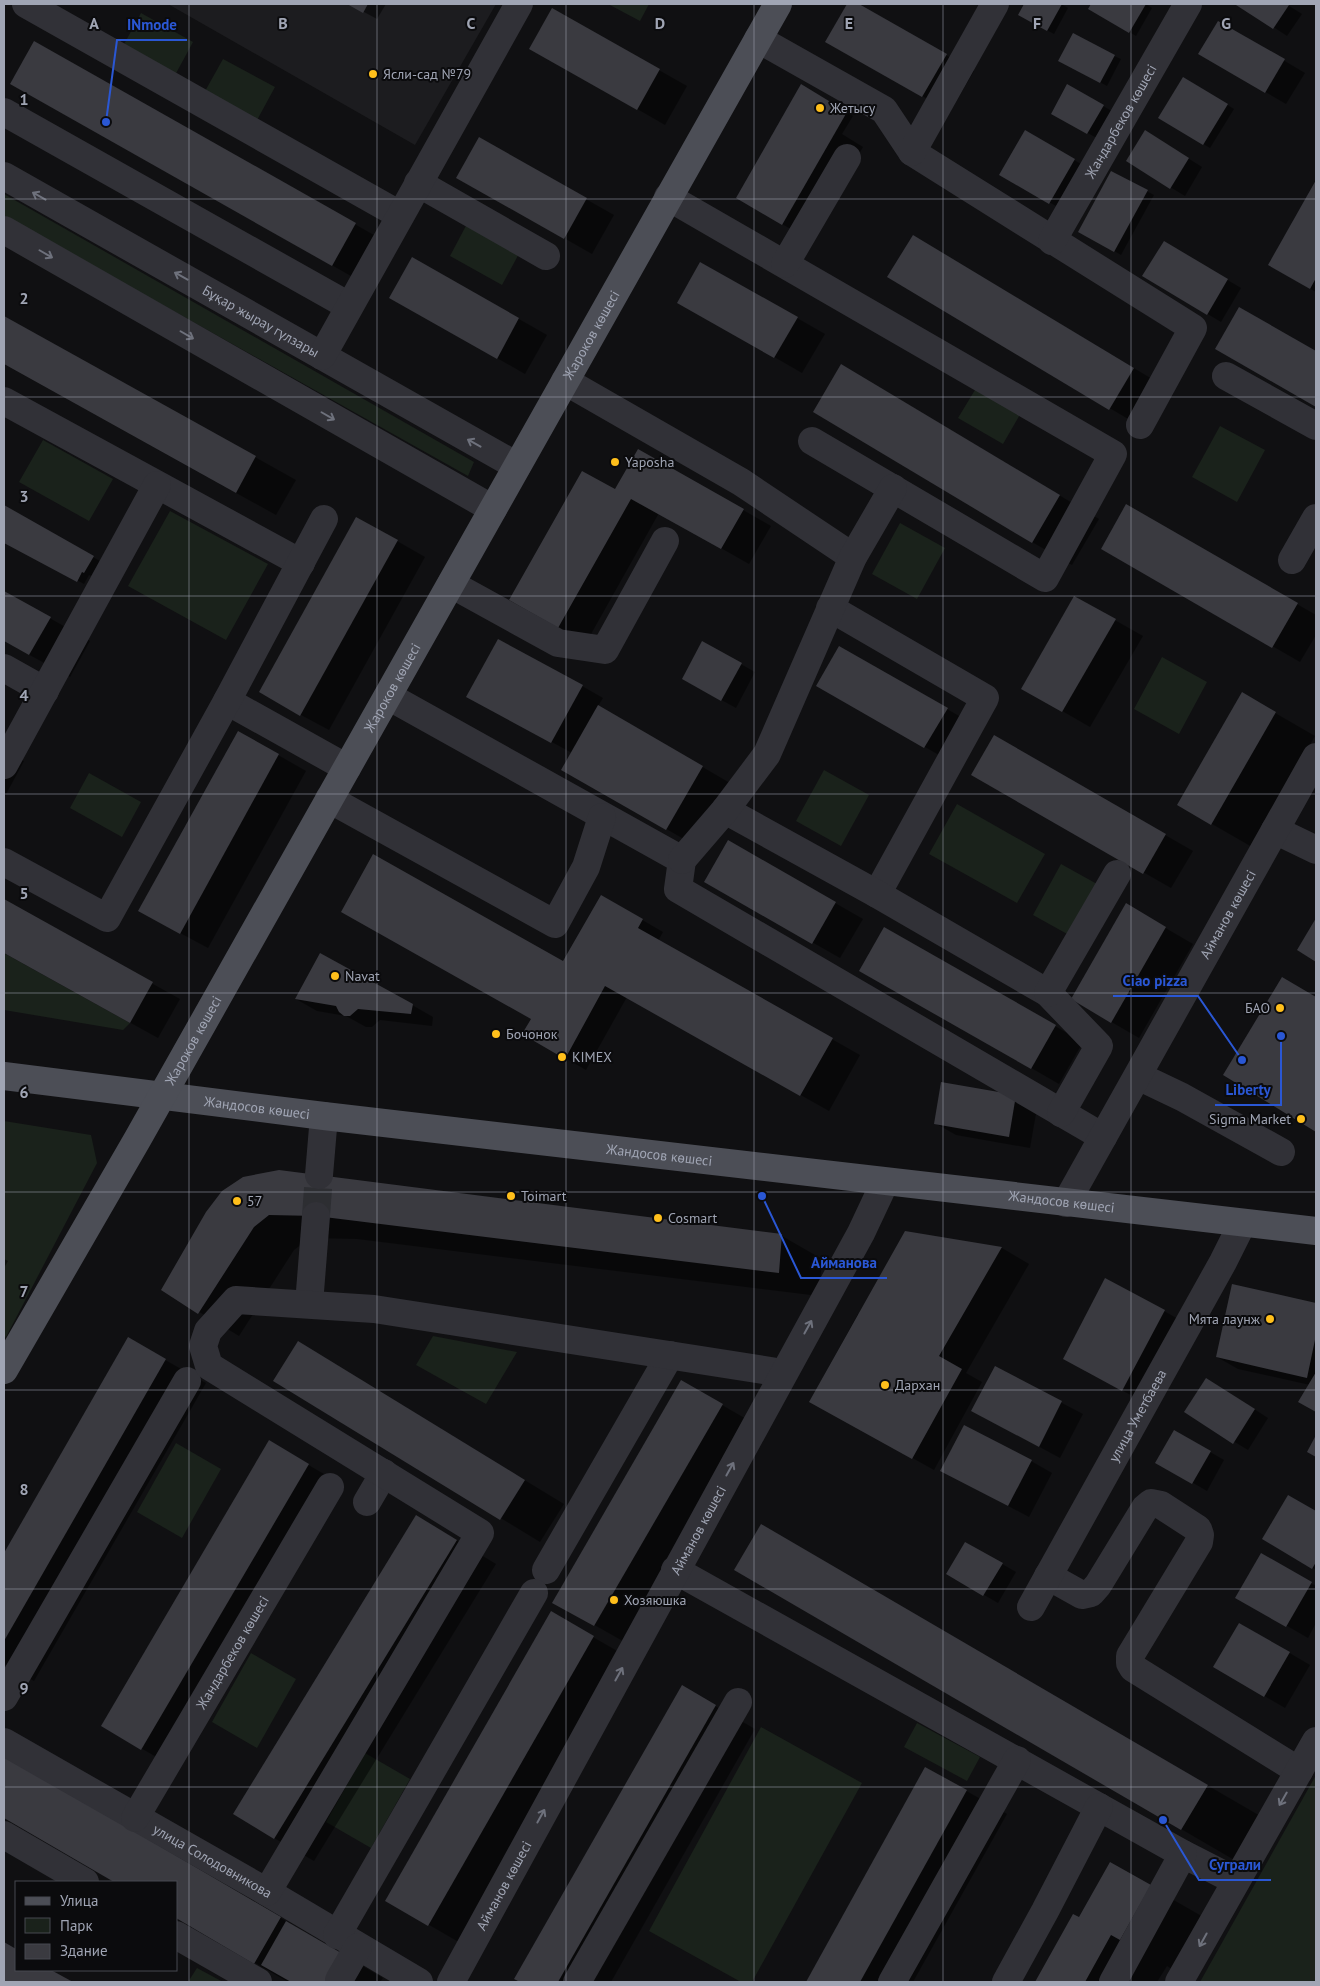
<svg xmlns="http://www.w3.org/2000/svg" width="1320" height="1986" font-family="'PT Sans',sans-serif">
  <style>
    .built { fill: #1c1c1f }
    .green { fill: #1a221b }
    .shadow { fill: #0007 }
    .building { fill: #3a3a40 }
    .lines { fill: none; stroke-linecap: round; stroke-linejoin: round }
    .minor-tunnel { stroke: #2d2e32; stroke-width: 28; stroke-dasharray: 28 14; stroke-linecap: butt }
    .minor { stroke: #313137; stroke-width: 28 }
    .major { stroke: #4c4e56; stroke-width: 28 }
    .oneway { stroke: #6e717c }
    .grid { fill: none; stroke: #a0a5b4; stroke-width: 1; stroke-opacity: 0.55 }
    .poi-dot { fill: #ffbf1b; stroke: #0b0b0d; stroke-width: 2 }
    .labels { text-anchor: middle; stroke-width: 4; stroke-linejoin: round; paint-order: stroke }
    .poi-label { font-size: 14px; fill: #a0a5b4; stroke: #0b0b0d; text-anchor: start }
    .street-label { font-size: 14px; fill: #a0a5b4; stroke: #0b0b0d }
    .grid-label { font-size: 16px; text-anchor: middle; font-weight: bold; fill: #a0a5b4; stroke: #0b0b0d; stroke-width: 4; stroke-linejoin: round; paint-order: stroke }
    .leader { fill: none; stroke: #2a57d4; stroke-width: 2 }
    .callout-dot { fill: #2a57d4; stroke: #0b0b0d; stroke-width: 2 }
    .callout-label { font-size: 15px; text-anchor: middle; font-weight: bold; fill: #2a57d4; stroke: #0b0b0d; stroke-width: 4; stroke-linejoin: round; paint-order: stroke }
  </style>
  <rect width="100%" height="100%" fill="#101012"/>
  <path class="built" d="M168,4H496L415,145Z"/>
  <g class="green">
    <path d="M608,4H649L640,21Z"/>
    <path d="M141,13L193,42L174,77L122,48Z"/>
    <path d="M223,59L275,87L256,122L204,93Z"/>
    <path d="M4,194L474,462L468,476L4,216Z"/>
    <path d="M468,222L521,250L502,285L450,256Z"/>
    <path d="M978,385L1022,411L1003,444L958,418Z"/>
    <path d="M1220,426L1265,450L1237,502L1192,477Z"/>
    <path d="M43,440L113,479L89,521L19,482Z"/>
    <path d="M170,511L268,564L226,640L128,586Z"/>
    <path d="M900,523L945,548L917,599L872,574Z"/>
    <path d="M1162,657L1207,682L1179,734L1134,709Z"/>
    <path d="M824,770L869,795L841,846L796,821Z"/>
    <path d="M89,773L141,802L122,837L70,808Z"/>
    <path d="M957,804L1045,854L1017,903L929,854Z"/>
    <path d="M1061,864L1106,889L1078,940L1033,915Z"/>
    <path d="M4,953L130,1023L123,1030L4,1010Z"/>
    <path d="M4,1121L91,1135L97,1163L6,1337L4,1336Z"/>
    <path d="M433,1336L517,1352L486,1404L416,1365Z"/>
    <path d="M176,1443L221,1469L182,1538L137,1512Z"/>
    <path d="M251,1653L296,1679L257,1748L212,1722Z"/>
    <path d="M917,1723L980,1757L967,1781L904,1747Z"/>
    <path d="M761,1727L862,1783L752,1982H741L649,1931Z"/>
    <path d="M365,1753L410,1779L371,1848L326,1822Z"/>
    <path d="M1316,1775V1982H1200Z"/>
    <path d="M197,1968L223,1982H188Z"/>
  </g>
  <g class="shadow">
    <path d="M349,4H386L377,19Z"/>
    <path d="M848,4H856L974,71L950,112L827,41Z"/>
    <path d="M1025,4H1061L1068,8L1054,34L1019,15Z"/>
    <path d="M1093,4H1146L1152,8L1136,36L1090,9Z"/>
    <path d="M1239,4H1286L1302,14L1287,36Z"/>
    <path d="M553,10L687,86L665,125L531,48Z"/>
    <path d="M1219,22L1305,73L1286,104L1200,54Z"/>
    <path d="M35,43L395,247L372,288L52,106Z"/>
    <path d="M1114,56L1121,59L1107,86L1059,60Z"/>
    <path d="M1184,78L1234,109L1210,148L1160,118Z"/>
    <path d="M802,86L853,116L842,134L863,147L810,240L782,224Z"/>
    <path d="M1068,86L1117,114L1102,141L1052,113Z"/>
    <path d="M1026,132L1081,164L1056,206L1001,175Z"/>
    <path d="M480,139L614,215L592,254L458,178Z"/>
    <path d="M1159,140L1202,167L1185,196L1127,161Z"/>
    <path d="M1111,172L1154,195L1121,255L1080,231Z"/>
    <path d="M1316,183V292L1269,265Z"/>
    <path d="M1164,242L1241,288L1221,322L1144,276Z"/>
    <path d="M412,258L547,335L525,374L418,313Z"/>
    <path d="M953,260L1174,392L1150,432L889,277Z"/>
    <path d="M701,263L825,334L802,373L679,302Z"/>
    <path d="M1240,309L1316,353V406L1217,349Z"/>
    <path d="M4,317L296,480L276,515L4,364Z"/>
    <path d="M882,389L1099,519L1072,565L1032,542Z"/>
    <path d="M638,450L771,526L749,564L659,513L586,643L538,615L615,491Z"/>
    <path d="M1127,506L1316,615V635L1300,662L1102,548Z"/>
    <path d="M4,507L100,561L91,576L89,575L84,584L4,541Z"/>
    <path d="M397,541L425,557L329,730L288,708Z"/>
    <path d="M4,592L90,641L70,677L4,641Z"/>
    <path d="M1074,597L1143,636L1090,727L1022,688Z"/>
    <path d="M703,643L755,672L736,708L683,679Z"/>
    <path d="M840,648L975,725L953,763L818,686Z"/>
    <path d="M582,686L603,698L598,706L730,783L694,845L563,769L572,753L489,708Z"/>
    <path d="M1242,694L1315,736L1252,847L1179,805Z"/>
    <path d="M995,737L1193,851L1171,888L973,775Z"/>
    <path d="M4,750L24,761L4,798Z"/>
    <path d="M278,755L306,771L208,948L167,926Z"/>
    <path d="M729,842L863,919L840,958L706,882Z"/>
    <path d="M601,896L663,932L658,941L860,1055L829,1111L627,997L586,1070L524,1034Z"/>
    <path d="M4,901L180,999L158,1038L4,953Z"/>
    <path d="M1126,905L1193,944L1139,1038L1072,999Z"/>
    <path d="M885,929L1083,1042L1059,1084L861,970Z"/>
    <path d="M1283,978L1316,998V1130L1224,1074Z"/>
    <path d="M296,999L412,1005L433,1017L432,1026L380,1020L372,1027H366L346,1016L317,1011Z"/>
    <path d="M1016,1096L1037,1108L1030,1148L956,1135L935,1123Z"/>
    <path d="M280,1172L782,1236L822,1259L819,1296L357,1239L310,1238L294,1250L239,1336L163,1290Z"/>
    <path d="M905,1232L1002,1248L1029,1264L966,1373L982,1382L934,1470L810,1401L858,1314L863,1316L864,1314L860,1312Z"/>
    <path d="M4,1259L8,1261L4,1268Z"/>
    <path d="M1233,1286L1316,1304V1411L1300,1402L1310,1385L1238,1369L1217,1357Z"/>
    <path d="M1164,1311L1185,1323L1144,1402L1085,1371Z"/>
    <path d="M128,1339L206,1383L34,1681L4,1664V1555Z"/>
    <path d="M298,1342L564,1504L540,1542L275,1380Z"/>
    <path d="M995,1368L1083,1414L1060,1458L973,1411Z"/>
    <path d="M682,1382L762,1428L635,1648L554,1602Z"/>
    <path d="M1220,1387L1268,1418L1248,1450L1185,1412Z"/>
    <path d="M1174,1431L1224,1460L1207,1491L1157,1462Z"/>
    <path d="M269,1442L336,1481L170,1765L103,1726Z"/>
    <path d="M1031,1461L1052,1473L1029,1517L963,1482Z"/>
    <path d="M1309,1508L1316,1513V1570L1264,1539Z"/>
    <path d="M417,1516L496,1564L314,1861L274,1838Z"/>
    <path d="M761,1526L1262,1817L1236,1861L736,1570Z"/>
    <path d="M966,1543L1016,1572L998,1603L948,1574Z"/>
    <path d="M1262,1555L1316,1586V1623L1308,1638L1237,1597Z"/>
    <path d="M551,1613L633,1660L469,1948L386,1900Z"/>
    <path d="M1240,1624L1310,1665L1285,1708L1215,1667Z"/>
    <path d="M682,1687L755,1729L611,1982H523L516,1978Z"/>
    <path d="M4,1756L320,1941L383,1978L380,1982H288L176,1917V1882H117L4,1816Z"/>
    <path d="M926,1768L1007,1814L913,1982H807Z"/>
    <path d="M1111,1864L1205,1918L1175,1971L1167,1966L1157,1982H1036L1074,1916L1080,1919Z"/>
    <path d="M4,1943L16,1950V1970H50L71,1982H4Z"/>
  </g>
  <g class="building">
    <path d="M347,4H368L363,13Z"/>
    <path d="M847,4H859L947,54L922,97L825,42Z"/>
    <path d="M1024,4H1062L1047,31L1018,15Z"/>
    <path d="M1091,4H1146L1129,33L1088,9Z"/>
    <path d="M1237,4H1286L1289,5L1273,29L1236,5Z"/>
    <path d="M552,8L660,69L637,110L529,49Z"/>
    <path d="M1218,21L1285,59L1265,93L1198,54Z"/>
    <path d="M1073,33L1115,55L1100,83L1058,61Z"/>
    <path d="M34,41L356,223L332,266L10,84Z"/>
    <path d="M1183,77L1228,104L1203,145L1158,118Z"/>
    <path d="M801,84L847,112L782,225L736,198Z"/>
    <path d="M1067,84L1104,105L1087,134L1051,114Z"/>
    <path d="M1025,130L1075,159L1049,204L999,175Z"/>
    <path d="M1145,130L1189,158L1170,189L1126,161Z"/>
    <path d="M479,137L587,198L564,239L456,178Z"/>
    <path d="M1111,171L1148,190L1114,252L1078,232Z"/>
    <path d="M1316,180V278L1310,289L1268,265Z"/>
    <path d="M913,235L1134,368L1109,410L887,277Z"/>
    <path d="M1164,241L1228,279L1207,315L1142,276Z"/>
    <path d="M412,257L519,318L497,359L389,298Z"/>
    <path d="M700,262L798,317L774,358L677,303Z"/>
    <path d="M1239,307L1316,351V407L1215,349Z"/>
    <path d="M4,316L256,456L236,493L4,364Z"/>
    <path d="M841,364L1060,495L1032,543L813,412Z"/>
    <path d="M638,449L744,509L721,549L631,499L558,628L509,600L582,471L615,489Z"/>
    <path d="M1126,504L1298,603L1272,648L1101,549Z"/>
    <path d="M4,505L94,556L84,573L82,572L77,582L4,543Z"/>
    <path d="M356,517L398,540L300,716L259,692Z"/>
    <path d="M4,591L51,617L29,655L4,641Z"/>
    <path d="M1074,596L1116,619L1062,712L1021,689Z"/>
    <path d="M498,639L583,685L551,743L466,697Z"/>
    <path d="M702,641L742,663L721,701L682,679Z"/>
    <path d="M839,646L948,708L924,748L816,686Z"/>
    <path d="M1242,692L1276,712L1211,825L1177,805Z"/>
    <path d="M598,705L703,766L666,830L561,770Z"/>
    <path d="M238,731L279,754L180,934L138,911Z"/>
    <path d="M994,735L1166,834L1143,874L971,775Z"/>
    <path d="M728,840L836,902L812,944L704,882Z"/>
    <path d="M373,854L563,961L601,895L643,919L638,928L833,1038L800,1096L605,986L565,1059L522,1034L531,1019L341,912Z"/>
    <path d="M4,899L153,982L130,1023L4,953Z"/>
    <path d="M1126,903L1166,927L1111,1023L1071,999Z"/>
    <path d="M1316,918V962L1297,950Z"/>
    <path d="M884,927L1056,1025L1031,1069L859,971Z"/>
    <path d="M320,953L413,1004L411,1014L358,1009L350,1016H344L339,1012L336,1006L295,999Z"/>
    <path d="M1282,977L1316,997V1132L1223,1075Z"/>
    <path d="M941,1082L1016,1095L1009,1137L934,1124Z"/>
    <path d="M279,1170L782,1234L779,1273L316,1216L269,1215L254,1227L198,1314L161,1290L206,1212L222,1191L243,1177Z"/>
    <path d="M905,1231L1002,1247L939,1356L962,1369L912,1459L809,1402Z"/>
    <path d="M1105,1278L1165,1310L1122,1391L1063,1359Z"/>
    <path d="M1232,1284L1316,1303V1335L1307,1378L1216,1357Z"/>
    <path d="M128,1337L166,1359L4,1641V1553Z"/>
    <path d="M298,1341L525,1480L500,1520L273,1381Z"/>
    <path d="M995,1366L1062,1401L1039,1447L971,1411Z"/>
    <path d="M1316,1372V1412L1298,1402Z"/>
    <path d="M1206,1378L1255,1409L1233,1444L1184,1412Z"/>
    <path d="M681,1380L723,1404L594,1626L552,1603Z"/>
    <path d="M964,1425L1032,1460L1008,1506L940,1471Z"/>
    <path d="M1174,1430L1211,1451L1192,1484L1155,1463Z"/>
    <path d="M1316,1435V1457L1307,1452Z"/>
    <path d="M269,1440L309,1464L141,1750L101,1726Z"/>
    <path d="M1288,1495L1316,1511V1562L1312,1569L1262,1539Z"/>
    <path d="M416,1515L457,1540L274,1839L233,1814Z"/>
    <path d="M761,1524L1208,1785L1181,1830L734,1570Z"/>
    <path d="M965,1542L1003,1563L983,1596L946,1574Z"/>
    <path d="M1261,1553L1312,1582L1286,1627L1235,1598Z"/>
    <path d="M551,1611L594,1636L428,1926L385,1901Z"/>
    <path d="M1239,1623L1290,1652L1264,1697L1213,1667Z"/>
    <path d="M682,1685L716,1705L558,1982H520L514,1979Z"/>
    <path d="M4,1755L281,1917L254,1964L176,1918V1882H114L4,1818Z"/>
    <path d="M925,1767L967,1790L860,1982H806Z"/>
    <path d="M1110,1862L1151,1885L1120,1940L1111,1935L1085,1982H1035L1073,1914L1079,1917Z"/>
    <path d="M286,1921L343,1954L336,1982H291L261,1965Z"/>
    <path d="M4,1942L16,1949V1970H51L73,1982H4Z"/>
  </g>
  <g class="lines">
    <path class="minor-tunnel" d="M316,1216L319,1175"/>
    <g class="minor">
      <path d="M26,4L400,215"/>
      <path d="M758,39L884,110L912,152L1193,328L1140,425"/>
      <path d="M4,112L349,306"/>
      <path d="M912,152L995,4"/>
      <path id="s1" d="M4,176L517,466"/>
      <path d="M418,183L546,256"/>
      <path d="M668,197L1113,454L1045,578L812,441"/>
      <path d="M4,230L493,509"/>
      <path id="s2" d="M1052,241L1188,4"/>
      <path d="M785,264L847,158"/>
      <path d="M322,356L519,4"/>
      <path d="M1226,376L1316,426"/>
      <path d="M565,381L741,482L853,557"/>
      <path d="M4,401L301,563"/>
      <path d="M1292,560L1316,518"/>
      <path d="M451,584L558,643L605,650L665,541"/>
      <path d="M830,608L985,698L877,894"/>
      <path d="M4,668L45,691"/>
      <path d="M388,696L682,860L678,889L1103,1137"/>
      <path d="M227,701L347,768"/>
      <path d="M4,765L157,485"/>
      <path d="M329,799L555,924L586,867L602,817"/>
      <path d="M725,810L877,894L1048,993L1099,1046L1061,1113"/>
      <path d="M1275,830L1316,850"/>
      <path d="M682,860L725,810L767,754L853,557L893,488"/>
      <path d="M4,862L107,918L227,701L324,519"/>
      <path d="M1048,993L1117,874"/>
      <path d="M1138,1076L1182,1097L1281,1152"/>
      <path d="M319,1175L324,1116"/>
      <path id="s3" d="M1066,1203L1316,757"/>
      <path d="M309,1304L316,1216"/>
      <path d="M367,1502L384,1473"/>
      <path d="M546,1570L670,1355"/>
      <path d="M675,1570L1183,1854L1236,1881"/>
      <path d="M1048,1576L1082,1595L1091,1593L1098,1585L1145,1508L1151,1503L1161,1505L1198,1529L1200,1535L1199,1542L1130,1656V1663L1133,1668L1299,1771"/>
      <path id="s4" d="M1031,1607L1223,1262L1242,1224"/>
      <path d="M4,1697L187,1381"/>
      <path id="s5" d="M4,1742L267,1892L419,1982"/>
      <path id="s6" d="M135,1818L330,1487"/>
      <path d="M4,1835L85,1882"/>
      <path d="M267,1892L480,1533L209,1366L203,1346L208,1331L236,1300L374,1309L783,1373"/>
      <path d="M176,1935L258,1982"/>
      <path d="M337,1935L534,1593"/>
      <path d="M339,1980L358,1947"/>
      <path id="s7" d="M451,1982L861,1233L885,1182"/>
      <path d="M577,1982L738,1702"/>
      <path d="M892,1982L1017,1760"/>
      <path d="M1006,1982L1045,1911L1099,1807"/>
      <path d="M1113,1982L1183,1854"/>
      <path d="M1179,1982L1316,1741"/>
    </g>
    <g class="major">
      <path id="s8" d="M4,1076L324,1116L1316,1231"/>
      <path id="s9" d="M4,1370L137,1140L778,4"/>
    </g>
  </g>
  <defs><path id="oneway-shaft" d="M-6 0H5M1.5-3L5.5 0L1.5 3" fill="none" stroke-width="1.6" stroke-linecap="round" stroke-linejoin="round" transform="scale(1.25)"/></defs>
  <g class="oneway">
    <use href="#oneway-shaft" transform="translate(39 196) rotate(-151)"/>
    <use href="#oneway-shaft" transform="translate(46 254) rotate(30)"/>
    <use href="#oneway-shaft" transform="translate(181 276) rotate(-151)"/>
    <use href="#oneway-shaft" transform="translate(187 335) rotate(30)"/>
    <use href="#oneway-shaft" transform="translate(328 416) rotate(30)"/>
    <use href="#oneway-shaft" transform="translate(474 443) rotate(-151)"/>
    <use href="#oneway-shaft" transform="translate(808 1327) rotate(-61)"/>
    <use href="#oneway-shaft" transform="translate(730 1469) rotate(-61)"/>
    <use href="#oneway-shaft" transform="translate(619 1674) rotate(-61)"/>
    <use href="#oneway-shaft" transform="translate(1283 1799) rotate(120)"/>
    <use href="#oneway-shaft" transform="translate(541 1816) rotate(-61)"/>
    <use href="#oneway-shaft" transform="translate(1203 1940) rotate(119)"/>
  </g>
  <path class="grid" d="M189,4V1982M377,4V1982M566,4V1982M754,4V1982M943,4V1982M1131,4V1982M4,199H1316M4,397H1316M4,596H1316M4,794H1316M4,993H1316M4,1192H1316M4,1390H1316M4,1589H1316M4,1787H1316"/>
  <g class="poi-dot">
    <circle cx="373" cy="74" r="5"/>
    <circle cx="820" cy="108" r="5"/>
    <circle cx="615" cy="462" r="5"/>
    <circle cx="335" cy="976" r="5"/>
    <circle cx="1280" cy="1008" r="5"/>
    <circle cx="496" cy="1034" r="5"/>
    <circle cx="562" cy="1057" r="5"/>
    <circle cx="1301" cy="1119" r="5"/>
    <circle cx="511" cy="1196" r="5"/>
    <circle cx="237" cy="1201" r="5"/>
    <circle cx="658" cy="1218" r="5"/>
    <circle cx="1270" cy="1319" r="5"/>
    <circle cx="885" cy="1385" r="5"/>
    <circle cx="614" cy="1600" r="5"/>
  </g>
  <g class="labels">
    <g class="poi-label">
      <text x="383" y="79">Ясли-сад №79</text>
      <text x="830" y="113">Жетысу</text>
      <text x="625" y="467">Yaposha</text>
      <text x="345" y="981">Navat</text>
      <text x="1270" y="1013" text-anchor="end">БАО</text>
      <text x="506" y="1039">Бочонок</text>
      <text x="572" y="1062">KIMEX</text>
      <text x="1291" y="1124" text-anchor="end">Sigma Market</text>
      <text x="521" y="1201">Toimart</text>
      <text x="247" y="1206">57</text>
      <text x="668" y="1223">Cosmart</text>
      <text x="1260" y="1324" text-anchor="end">Мята лаунж</text>
      <text x="895" y="1390">Дархан</text>
      <text x="624" y="1605">Хозяюшка</text>
    </g>
    <g class="street-label">
      <text dy="5" stroke="none"><textPath href="#s2" startOffset="138">Жандарбеков көшесі</textPath></text>
      <text dy="5" stroke="none"><textPath href="#s1" startOffset="295">Бұқар жырау гүлзары</textPath></text>
      <text dy="5" stroke="none"><textPath href="#s9" startOffset="1190">Жароков көшесі</textPath></text>
      <text dy="5" stroke="none"><textPath href="#s9" startOffset="785">Жароков көшесі</textPath></text>
      <text dy="5" stroke="none"><textPath href="#s3" startOffset="331">Айманов көшесі</textPath></text>
      <text dy="5" stroke="none"><textPath href="#s9" startOffset="380">Жароков көшесі</textPath></text>
      <text dy="5" stroke="none"><textPath href="#s8" startOffset="255">Жандосов көшесі</textPath></text>
      <text dy="5" stroke="none"><textPath href="#s8" startOffset="660">Жандосов көшесі</textPath></text>
      <text dy="5" stroke="none"><textPath href="#s8" startOffset="1065">Жандосов көшесі</textPath></text>
      <text dy="5" stroke="none"><textPath href="#s4" startOffset="219">улица Уметбаева</textPath></text>
      <text dy="5" stroke="none"><textPath href="#s7" startOffset="515">Айманов көшесі</textPath></text>
      <text dy="5" stroke="none"><textPath href="#s6" startOffset="192">Жандарбеков көшесі</textPath></text>
      <text dy="5" stroke="none"><textPath href="#s5" startOffset="240">улица Солодовникова</textPath></text>
      <text dy="5" stroke="none"><textPath href="#s7" startOffset="110">Айманов көшесі</textPath></text>
    </g>
  </g>
  <g class="grid-label">
    <text x="94" y="29">A</text>
    <text x="283" y="29">B</text>
    <text x="471" y="29">C</text>
    <text x="660" y="29">D</text>
    <text x="849" y="29">E</text>
    <text x="1037" y="29">F</text>
    <text x="1226" y="29">G</text>
    <text x="24" y="105">1</text>
    <text x="24" y="304">2</text>
    <text x="24" y="502">3</text>
    <text x="24" y="701">4</text>
    <text x="24" y="899">5</text>
    <text x="24" y="1098">6</text>
    <text x="24" y="1297">7</text>
    <text x="24" y="1495">8</text>
    <text x="24" y="1694">9</text>
  </g>
  <path class="leader" d="M106 122L117 40H187M1242 1060L1198 996H1113M1281 1036L1281 1105H1215M762 1196L801 1278H887M1163 1820L1199 1880H1271"/>
  <g class="callout-dot">
    <circle cx="106" cy="122" r="5"/>
    <circle cx="1242" cy="1060" r="5"/>
    <circle cx="1281" cy="1036" r="5"/>
    <circle cx="762" cy="1196" r="5"/>
    <circle cx="1163" cy="1820" r="5"/>
  </g>
  <g class="callout-label">
    <text x="152" y="30">INmode</text>
    <text x="1155" y="986">Ciao pizza</text>
    <text x="1248" y="1095">Liberty</text>
    <text x="844" y="1268">Айманова</text>
    <text x="1235" y="1870">Суграли</text>
  </g>
  <rect width="1320" height="1986" fill="none" stroke="#a0a5b4" stroke-width="10"/>
  <rect x="15" y="1881" width="162" height="90" fill="#0b0b0d" stroke="#474950"/>
  <rect x="25" y="1897" width="25" height="8" fill="#4c4e56" stroke="#474950"/>
  <text x="60" y="1906" font-size="15" fill="#a0a5b4">Улица</text>
  <rect x="25" y="1918" width="25" height="15" fill="#1a221b" stroke="#474950"/>
  <text x="60" y="1931" font-size="15" fill="#a0a5b4">Парк</text>
  <rect x="25" y="1944" width="25" height="15" fill="#3a3a40" stroke="#474950"/>
  <text x="60" y="1956" font-size="15" fill="#a0a5b4">Здание</text>
</svg>
